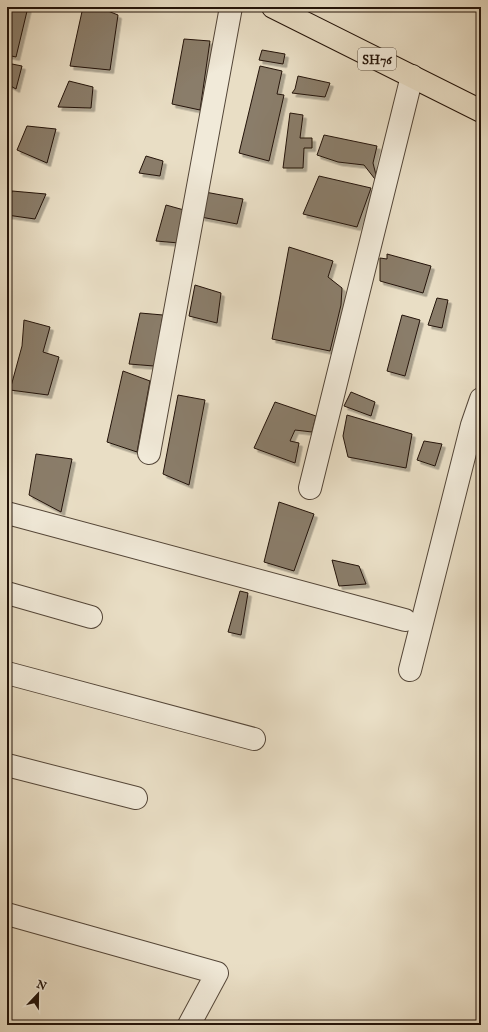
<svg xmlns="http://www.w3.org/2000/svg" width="488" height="1032" font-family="'IM FELL English',serif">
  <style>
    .building { fill: #8a7d6b; stroke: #231309; filter: url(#shadow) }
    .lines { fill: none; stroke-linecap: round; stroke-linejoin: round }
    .minor-casing { stroke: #544638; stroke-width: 24 }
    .major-casing { stroke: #231309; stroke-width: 24 }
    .minor { stroke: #f1ead9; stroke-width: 22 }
    .major { stroke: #e9dec5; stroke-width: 22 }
    .labels { text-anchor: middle; stroke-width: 3; stroke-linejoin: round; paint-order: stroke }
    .shield { fill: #f1ead9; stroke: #615447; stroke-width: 1 }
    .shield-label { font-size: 13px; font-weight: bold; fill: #231309 }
  </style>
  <defs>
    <filter id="shadow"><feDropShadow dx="3.5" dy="3.5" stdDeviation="0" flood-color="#0004"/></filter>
  </defs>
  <rect width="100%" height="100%" fill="#e9dec5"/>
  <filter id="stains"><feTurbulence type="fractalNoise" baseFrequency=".005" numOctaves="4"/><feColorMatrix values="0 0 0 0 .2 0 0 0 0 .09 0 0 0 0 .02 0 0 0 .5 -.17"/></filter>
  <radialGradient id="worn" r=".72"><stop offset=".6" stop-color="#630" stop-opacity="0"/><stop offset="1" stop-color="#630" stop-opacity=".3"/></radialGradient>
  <g class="building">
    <path d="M7,7H28L16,57L7,55Z"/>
    <path d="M83,7H98L118,15L110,70L70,66Z"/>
    <path d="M184,39L210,41L200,110L172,104Z"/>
    <path d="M262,50L285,54L283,64L259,60Z"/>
    <path d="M7,63L22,66L16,89L7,84Z"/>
    <path d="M260,66L282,71L277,94L284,95L269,161L239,153Z"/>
    <path d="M298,76L330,83L325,97L292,93L295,89Z"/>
    <path d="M69,81L93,87L91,108L58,107Z"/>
    <path d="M290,113L303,115L300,138H312V148H304L303,168H283Z"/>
    <path d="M27,126L56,129L47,163L17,150Z"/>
    <path d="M324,135L377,146L373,163L378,183L364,165L338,162L317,155Z"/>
    <path d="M146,156L163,161L160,176L139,173Z"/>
    <path d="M319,176L371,188L357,227L303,214Z"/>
    <path d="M12,191L46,194L35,219L7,215Z"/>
    <path d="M205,192L243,199L237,224L201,217Z"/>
    <path d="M166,205L184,210L179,243L156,241Z"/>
    <path d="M289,247L333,261L328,277L342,288L341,305L330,351L272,339Z"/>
    <path d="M387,254L431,266L423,293L380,281V258L387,259Z"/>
    <path d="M195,285L221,293L217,323L189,316Z"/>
    <path d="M437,298L448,300L442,328L428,325Z"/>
    <path d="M140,313L163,315L154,366L129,364Z"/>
    <path d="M402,315L420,320L405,376L387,371Z"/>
    <path d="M24,320L50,327L43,352L59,357L48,395L10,390L22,346Z"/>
    <path d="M123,371L150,381L137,452L107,442Z"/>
    <path d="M351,392L375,402L371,416L344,406Z"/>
    <path d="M178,395L205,400L189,485L163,474Z"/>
    <path d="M275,402L316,416L312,432L295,430L290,441L299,443L295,463L254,448Z"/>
    <path d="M347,415L412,434L406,468L348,457L343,436Z"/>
    <path d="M424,441L442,444L435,466L417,460Z"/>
    <path d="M36,454L72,459L61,512L29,495Z"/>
    <path d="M279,502L314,514L294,571L264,562Z"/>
    <path d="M332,560L359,566L366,584L339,586Z"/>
    <path d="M240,591L248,593L241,635L228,632Z"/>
  </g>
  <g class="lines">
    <g class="minor-casing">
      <g id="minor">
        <path d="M149,453L231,7"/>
        <path d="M310,488L412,76"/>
        <path d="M7,513L405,620"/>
        <path d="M7,593L91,617"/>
        <path d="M410,670L472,425L481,399"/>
        <path d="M7,673L254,739"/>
        <path d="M7,765L136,798"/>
        <path d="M7,914L217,973L189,1025"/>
      </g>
    </g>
    <g class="major-casing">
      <path id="major" d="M273,7L481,111"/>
    </g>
    <use href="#minor" class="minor"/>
    <use href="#major" class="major"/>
  </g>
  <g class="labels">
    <rect class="shield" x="358" y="48" width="38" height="22" rx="3"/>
    <g class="shield-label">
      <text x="377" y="64">SH76</text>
    </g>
  </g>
  <rect width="488" height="1032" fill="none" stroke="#e9dec5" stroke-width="24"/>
  <rect x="8" y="8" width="472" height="1016" fill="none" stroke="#231309" stroke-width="2"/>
  <rect x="12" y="12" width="464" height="1008" fill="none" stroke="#231309"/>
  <g transform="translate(38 994) rotate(22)" stroke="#f1ead9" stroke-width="3" paint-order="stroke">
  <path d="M0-3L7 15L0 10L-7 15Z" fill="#231309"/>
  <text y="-6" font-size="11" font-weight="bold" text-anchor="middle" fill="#231309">N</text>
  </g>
  <rect width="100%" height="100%" filter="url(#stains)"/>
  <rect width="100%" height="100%" fill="url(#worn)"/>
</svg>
